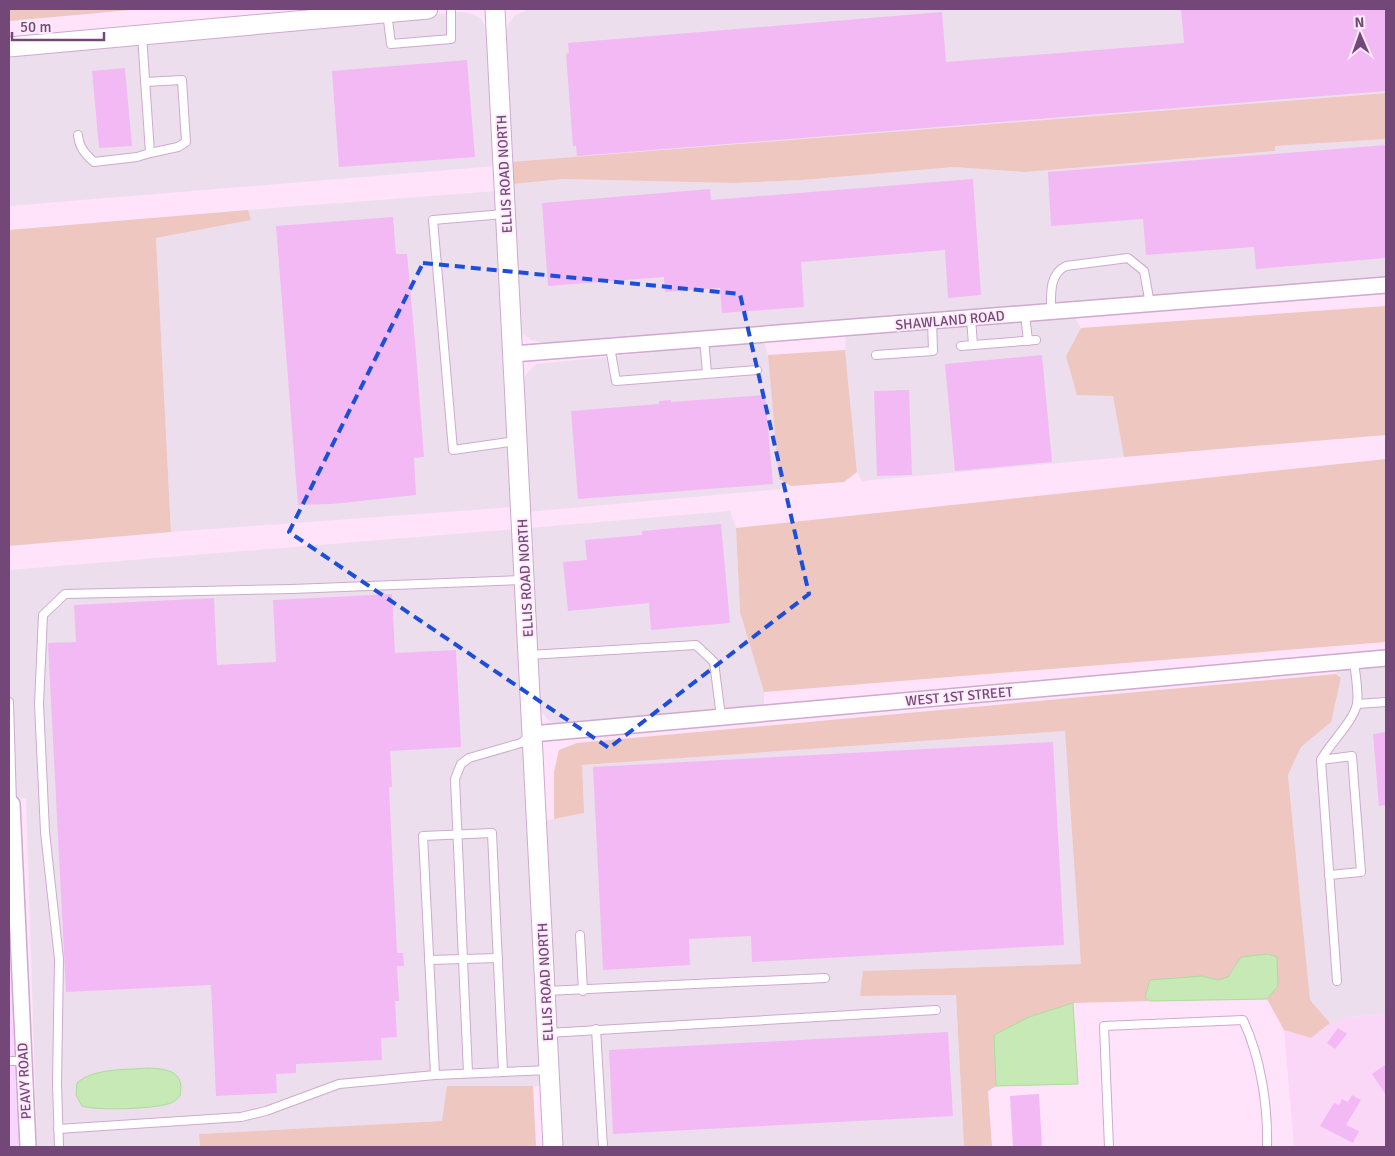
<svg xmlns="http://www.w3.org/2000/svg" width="1395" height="1156" font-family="Signika,sans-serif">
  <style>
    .residential { fill: #fbd7f7 }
    .commercial { fill: #f9d6ff }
    .industrial { fill: #eddeed }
    .green { fill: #edc7c0 }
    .water { fill: #c6e9b6; stroke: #aedb9b }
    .building { fill: #f2b9f5 }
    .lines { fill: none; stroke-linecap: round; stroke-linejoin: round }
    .service-casing { stroke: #cfa9cf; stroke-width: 10 }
    .minor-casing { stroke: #cfa9cf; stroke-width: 18 }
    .tertiary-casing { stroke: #cfa9cf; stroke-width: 21 }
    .service { stroke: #fff; stroke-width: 8 }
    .minor { stroke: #fff; stroke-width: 15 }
    .tertiary { stroke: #fff; stroke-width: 19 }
    .marked { fill: none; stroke: #1d4ed8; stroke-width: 4; stroke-dasharray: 10 6; stroke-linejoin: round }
    .labels { text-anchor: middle; stroke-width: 4; stroke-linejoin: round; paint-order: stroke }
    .street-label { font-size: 14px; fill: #734778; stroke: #ffebfc }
  </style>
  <rect width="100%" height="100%" fill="#fee3fa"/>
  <path class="residential" d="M1386,1014V1147H1294L1284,1030L1311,1038L1330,1023L1350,1017Z"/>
  <path class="commercial" d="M9,858L20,1147H9Z"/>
  <g class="industrial">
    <path d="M529,9H1386V93L510,162L504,42L508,25L514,16Z"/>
    <path d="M460,12L473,14L482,20L490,37L496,166L9,206L10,54Z"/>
    <path d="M1386,139V277L545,343L531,340L523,334L517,324L512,184L564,179L732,183L802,180L954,167L1025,172L1274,151L1275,146Z"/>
    <path d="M498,191L514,507L171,532L156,238L250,220L248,210Z"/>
    <path d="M1073,315L1081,328L1066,356L1113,395L1124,457L862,481L857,472L845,350L846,334Z"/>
    <path d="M764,341L768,355L781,489L527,512L522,389L526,374L536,364Z"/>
    <path d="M730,511L736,528L740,612L764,692V706L558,725L548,720L542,712L537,693L529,528Z"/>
    <path d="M515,529L544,1086H447L443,1121L200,1134V1147H37L26,798L9,799V570Z"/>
    <path d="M1386,665V1014L1350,1017L1330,1023L1310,1000L1288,775L1301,747L1331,721L1341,678L1336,674L1337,670Z"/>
    <path d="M1065,731L1081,964L863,971L861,996L956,995L964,1147H562L544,821L583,813L582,765Z"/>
  </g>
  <g class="green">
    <path d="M9,9H142L9,21Z"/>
    <path d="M1386,93V139L1275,146V151L1025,172L954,167L802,180L732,183L564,179L512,184L510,162Z"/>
    <path d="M248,210L251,220L156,238L171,532L9,546V230Z"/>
    <path d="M1386,306V435L1124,457L1113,396L1077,395L1066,356L1081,328Z"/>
    <path d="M845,350L857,472L844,482L791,486L779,479L768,355Z"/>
    <path d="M1386,459V642L764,692L740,612L736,528Z"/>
    <path d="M1336,674L1341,678L1331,722L1301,747L1288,775L1310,1000L1330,1023L1311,1038L1284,1030L1267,999L1278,986L1241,957L1228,977L1218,980L1202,976L1145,997L1150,1001L1073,1003L1029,1017L994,1035L996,1086L988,1091L992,1147H964L956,995L860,996L863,971L1081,964L1065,731L582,765L584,813L554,819V772L559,750L577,743Z"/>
    <path d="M447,1086H533L536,1147H200L199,1134L442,1121Z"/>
  </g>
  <g class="water">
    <path d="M1268,954L1277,957L1278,986L1267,999L1150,1001L1145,997L1150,980L1202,976L1218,980L1228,977L1241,957Z"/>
    <path d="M1073,1003L1078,1084L996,1086L994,1035L1029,1017Z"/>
    <path d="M148,1068C168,1069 185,1071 180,1096C178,1098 174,1102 171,1103C156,1109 96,1111 82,1106L76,1095L77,1083C93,1068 126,1070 148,1068Z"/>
  </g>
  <g class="building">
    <path d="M1181,9H1386V91L577,156L576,146H573L566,54L569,53L568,43L942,12L946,62L1184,43Z"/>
    <path d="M467,60L475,157L339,167L332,71Z"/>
    <path d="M125,68L132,146L99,148L92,71Z"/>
    <path d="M1386,145V258L1256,269L1254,247L1146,255L1143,219L1051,226L1048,172Z"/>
    <path d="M973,179L981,295L948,298L945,250L801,262L804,307L722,313L720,288L665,292L664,277L548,286L542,203L710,189L711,200Z"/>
    <path d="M393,217L396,254H407L416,354L424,457L414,458L416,495L332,504L298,505L276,226Z"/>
    <path d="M1042,355L1052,462L955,471L945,364Z"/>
    <path d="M909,390L912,475L877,476L874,391Z"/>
    <path d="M765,395L773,484L578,499L571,411L659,404V401L671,400V402Z"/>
    <path d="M721,524L730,623L651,630L649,603L568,611L563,562L587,560L585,540L642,535V531Z"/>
    <path d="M392,594L395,653L456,650L461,747L390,751L392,787H389L397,953H403L404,966H397L399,1001H395L397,1037L381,1038L382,1060L296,1064V1073L276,1074L277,1093L216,1096L211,985L66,992L48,643L76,642L74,605L214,598L217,665L276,662L273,600Z"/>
    <path d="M1386,732V805L1379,806L1373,734Z"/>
    <path d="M1053,742L1064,945L752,962L751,936L689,939L690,965L603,970L593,767Z"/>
    <path d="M1338,1028L1347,1034L1335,1049L1327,1043Z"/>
    <path d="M948,1032L953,1116L613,1134L609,1050Z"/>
    <path d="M1386,1064V1095L1372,1074Z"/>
    <path d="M1039,1094L1042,1147H1013L1010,1096Z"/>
    <path d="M1352,1095L1361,1100L1346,1125L1359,1131L1353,1143L1320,1126L1334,1103L1339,1105L1342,1099L1348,1102Z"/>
  </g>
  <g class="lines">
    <g class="service-casing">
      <g id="service">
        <path d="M387,12L391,44L451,39V9"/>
        <path d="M145,82L182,80L186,142L178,147L150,153"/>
        <path d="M78,135C79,147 85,154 94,162L137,157L150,153L142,35"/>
        <path d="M504,214L433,220L453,450L516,441"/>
        <path d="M1051,311C1051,294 1049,274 1066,266L1128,258L1144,271L1150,304"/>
        <path d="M1025,314L1028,341"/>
        <path d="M971,318L973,345"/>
        <path d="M704,339L707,373"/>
        <path d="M961,346L1036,340"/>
        <path d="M610,347L616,381L757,370"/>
        <path d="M876,355L933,351L932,321"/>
        <path d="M529,655L696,645L714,662L721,717"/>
        <path d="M9,702L12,804"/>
        <path d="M1357,704L1386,702"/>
        <path d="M1321,760L1352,756L1361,872L1329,875"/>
        <path d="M580,935L583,991"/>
        <path d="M429,960L498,958"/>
        <path d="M1337,981L1321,760C1330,743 1353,722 1357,704C1359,691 1355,674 1354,660"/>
        <path d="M546,991L825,978"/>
        <path d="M596,1029L603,1147"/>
        <path d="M548,1033L936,1010"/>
        <path d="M9,1061H23"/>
        <path d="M503,1072L492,833L423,836L435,1075L549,1070"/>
        <path d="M468,1073L455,779L461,764L469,758L521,743L529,737"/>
        <path d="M58,1129L241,1117L266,1111L339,1084L435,1075"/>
        <path d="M59,1147L57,1084L59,959L45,832L39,704L43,615L65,594L292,589L524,580"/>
        <path d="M1109,1147L1104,1026L1243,1020C1261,1058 1268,1106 1267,1147"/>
      </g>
    </g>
    <g class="minor-casing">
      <g id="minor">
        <path d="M513,354L1386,285"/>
        <path d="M532,734L1386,658"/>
        <path d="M12,804L28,1147"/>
      </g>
    </g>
    <g class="tertiary-casing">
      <g id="tertiary">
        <path d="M495,9L553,1147"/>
        <path d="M9,47L428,9"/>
      </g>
    </g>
    <use href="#service" class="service"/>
    <use href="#minor" class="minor"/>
    <use href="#tertiary" class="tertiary"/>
  </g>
  <path class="marked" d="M423,263L740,294L809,594L609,748L289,532Z"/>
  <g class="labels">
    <g class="street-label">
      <text transform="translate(504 174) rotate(-93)" y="5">ELLIS ROAD NORTH</text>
      <text transform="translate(950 320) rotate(-5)" y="5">SHAWLAND ROAD</text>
      <text transform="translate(525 578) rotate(-93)" y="5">ELLIS ROAD NORTH</text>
      <text transform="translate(959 696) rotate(-5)" y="5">WEST 1ST STREET</text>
      <text transform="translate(545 982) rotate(-93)" y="5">ELLIS ROAD NORTH</text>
      <text transform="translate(24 1081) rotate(-93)" y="5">PEAVY ROAD</text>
    </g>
  </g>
  <rect width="1395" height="1156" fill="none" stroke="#734778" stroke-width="20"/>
  <g transform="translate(1360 35) rotate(358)" stroke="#ffebfc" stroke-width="4" paint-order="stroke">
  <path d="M0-4L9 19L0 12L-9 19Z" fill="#734778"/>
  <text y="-8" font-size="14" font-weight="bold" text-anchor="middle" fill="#734778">N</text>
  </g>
  <path d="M12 32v8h92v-8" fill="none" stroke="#734778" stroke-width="2.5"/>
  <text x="20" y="32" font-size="15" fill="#734778" stroke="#ffebfc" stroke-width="4" paint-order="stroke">50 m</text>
</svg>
